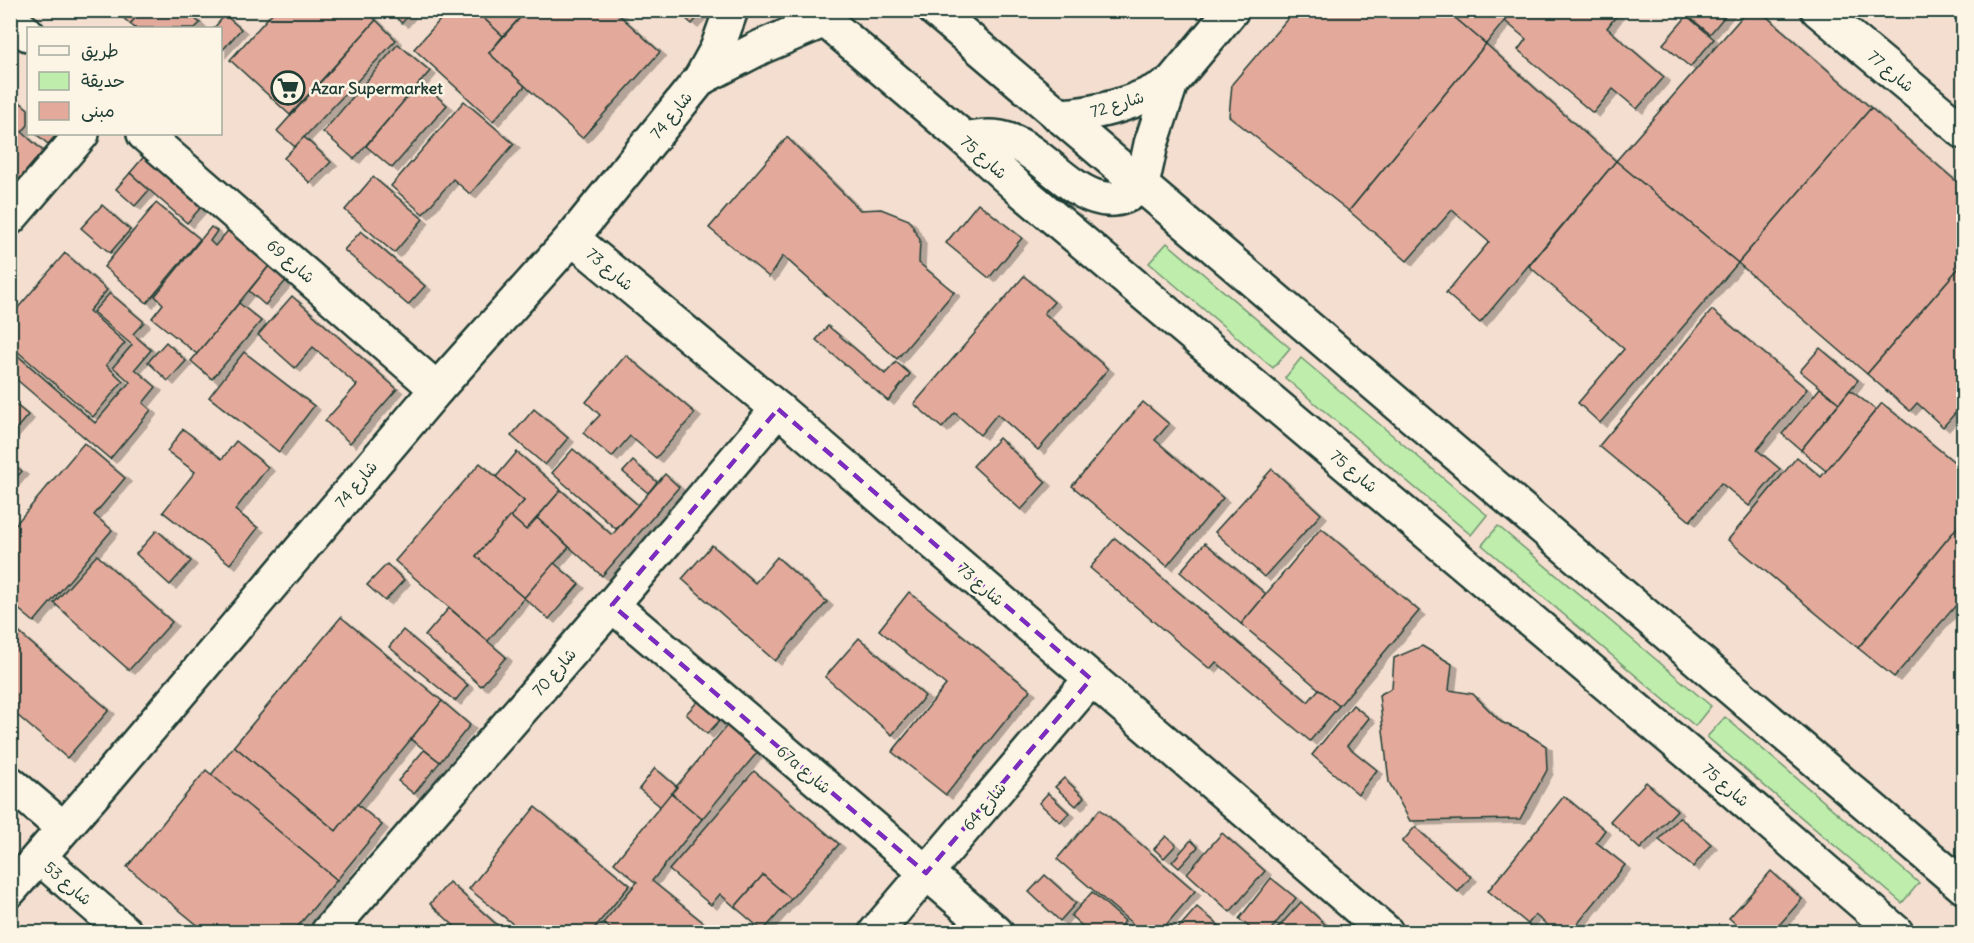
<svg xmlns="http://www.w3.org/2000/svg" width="1974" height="943" font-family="Delius,'Playpen Sans Arabic',sans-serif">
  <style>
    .green { fill: #beedac; stroke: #6e9570; stroke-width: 1.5 }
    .building { fill: #e3aa9b; stroke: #1f3d34; stroke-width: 1.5; filter: url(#shadow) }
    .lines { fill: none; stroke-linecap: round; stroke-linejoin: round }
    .street-casing { stroke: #1f3d34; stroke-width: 38 }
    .secondary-casing { stroke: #1f3d34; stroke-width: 38 }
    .street { stroke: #fcf5e5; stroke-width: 33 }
    .secondary { stroke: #fcf5e5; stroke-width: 33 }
    .marked { fill: none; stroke: #7b2cbf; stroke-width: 4.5; stroke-dasharray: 12 8; stroke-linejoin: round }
    .labels { text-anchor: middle; stroke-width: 5; stroke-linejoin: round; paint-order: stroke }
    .street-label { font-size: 16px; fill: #1f3d34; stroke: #fcf5e5 }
    .poi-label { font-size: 16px; font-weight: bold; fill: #1f3d34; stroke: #fcf5e5; text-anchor: start }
  </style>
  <defs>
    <filter id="shadow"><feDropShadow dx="6" dy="4" stdDeviation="0" flood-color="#0004"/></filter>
  </defs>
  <rect width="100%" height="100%" fill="#f4decf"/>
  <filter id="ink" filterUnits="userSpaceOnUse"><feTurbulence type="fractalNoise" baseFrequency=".0167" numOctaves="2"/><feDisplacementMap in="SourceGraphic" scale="12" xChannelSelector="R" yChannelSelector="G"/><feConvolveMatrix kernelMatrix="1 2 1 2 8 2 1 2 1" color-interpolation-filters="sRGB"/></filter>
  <g filter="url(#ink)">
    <g class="green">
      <path d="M1167,243L1290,348L1273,368L1149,263Z"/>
      <path d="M1301,358L1487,515L1471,535L1285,378Z"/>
      <path d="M1498,526L1711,706L1695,726L1482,545Z"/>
      <path d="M1725,717L1919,883L1902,903L1707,737Z"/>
    </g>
    <g class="building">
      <path d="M115,10H143L130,24Z"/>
      <path d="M143,10H185L200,23L195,28H135L130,24Z"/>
      <path d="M275,10H365L376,20L290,115L230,60Z"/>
      <path d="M388,10H413L402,23Z"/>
      <path d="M449,10H475L503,36L489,53L525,86L493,121L414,49Z"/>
      <path d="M475,10H527L503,36Z"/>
      <path d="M527,10H621L618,14L660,52L582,138L489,53Z"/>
      <path d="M676,10H704L692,24Z"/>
      <path d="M1295,10H1446L1486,44L1349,211L1229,116L1232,84Z"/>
      <path d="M1446,10H1513L1486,44Z"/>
      <path d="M1514,10H1611L1617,15L1607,28L1664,77L1637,109L1613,89L1593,113L1518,50L1526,39L1505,21Z"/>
      <path d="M1681,10H1730L1710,34Z"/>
      <path d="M1748,10H1759L1871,108L1738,263L1616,161Z"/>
      <path d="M1960,10H1964V26L1954,18Z"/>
      <path d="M225,15L241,29L220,53V28H214Z"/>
      <path d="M1687,16L1714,39L1690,67L1663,44Z"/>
      <path d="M376,20L396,40L295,147L277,131Z"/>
      <path d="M398,44L430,71L354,159L323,132Z"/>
      <path d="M1486,44L1616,161L1480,323L1446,293L1489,242L1452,210L1407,261L1349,211Z"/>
      <path d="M420,82L447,105L392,168L366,146Z"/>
      <path d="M10,94L28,109V125L22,132L43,151L10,190Z"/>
      <path d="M464,101L514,144L470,194L453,179L423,214L391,186Z"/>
      <path d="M1871,108L1964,188V262L1867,374L1738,263Z"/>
      <path d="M36,134H57L48,144Z"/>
      <path d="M304,137L331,162L310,183L284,158Z"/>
      <path d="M787,137L860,210L881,209L909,220L920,240L919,263L954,292L897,359L783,256L769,277L709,228Z"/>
      <path d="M147,153L204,204L187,223L130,173Z"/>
      <path d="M1616,161L1738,263L1600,423L1578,403L1624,349L1529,266Z"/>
      <path d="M130,173L149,190L135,206L116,189Z"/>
      <path d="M373,177L423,219L394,253L345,210Z"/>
      <path d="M156,203L200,239L147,303L104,267Z"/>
      <path d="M978,203L1022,238L989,278L946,243Z"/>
      <path d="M102,205L130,230L110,253L81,228Z"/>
      <path d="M232,226L273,261L197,354L152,318L163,304L155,296L211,227L217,231L210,241L215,246Z"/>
      <path d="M361,231L425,286L408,305L344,250Z"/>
      <path d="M65,253L107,290L89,311L125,343L106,365L123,381L93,417L10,345V317Z"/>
      <path d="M273,261L290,276L265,305L249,291Z"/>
      <path d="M1964,262V417L1957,411L1943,427L1917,403L1910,411L1867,374Z"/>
      <path d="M1024,276L1054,302L1044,313L1108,369L1038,450L997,414L980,435L955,413L942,428L914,404Z"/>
      <path d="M110,293L144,322L133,334L151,350L135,369L156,387L143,403L151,410L110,459L10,374V349L95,423L130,382L113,367L132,345L93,312Z"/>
      <path d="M292,296L397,389L350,443L325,421L357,385L313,347L295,368L258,335Z"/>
      <path d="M239,303L261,321L212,379L191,361Z"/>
      <path d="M1712,310L1807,389L1757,450L1780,469L1749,506L1721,483L1690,521L1599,446Z"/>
      <path d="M828,326L885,374L896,362L910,374L888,401L816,340Z"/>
      <path d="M166,342L186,361L168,381L148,362Z"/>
      <path d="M1820,348L1858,380L1839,403L1800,371Z"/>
      <path d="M244,352L314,406L279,452L209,397Z"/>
      <path d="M626,355L695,413L656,458L630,436L612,457L583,433L600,415L586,402Z"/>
      <path d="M1820,388L1839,403L1801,450L1782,434Z"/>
      <path d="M1850,390L1876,410L1826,471L1801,450Z"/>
      <path d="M10,400L28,415L10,436Z"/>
      <path d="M1143,402L1169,424L1155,440L1223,498L1167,566L1072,486Z"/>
      <path d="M1882,403L1964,470V519L1858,648L1728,540L1797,457L1821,477Z"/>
      <path d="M534,409L568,438L545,465L511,436Z"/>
      <path d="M183,429L222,459L236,441L268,467L235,510L258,528L230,564L163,512L195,472L167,451Z"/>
      <path d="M999,438L1046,482L1021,510L973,466Z"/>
      <path d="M84,443L125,478L94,515L112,530L34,622L10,602V531Z"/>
      <path d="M573,449L638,505L616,529L552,473Z"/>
      <path d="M517,452L561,490L526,530L510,516L524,501L496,477Z"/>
      <path d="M633,461L657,482L648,493L623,472Z"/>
      <path d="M10,462L22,471L10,485Z"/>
      <path d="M480,463L524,501L476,556L524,598L488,641L395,561Z"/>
      <path d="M1272,469L1321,514L1264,577L1215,532Z"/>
      <path d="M665,474L679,487L602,576L537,518L561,490L612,535Z"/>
      <path d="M510,516L526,530L537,518L569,547L524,598L476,556Z"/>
      <path d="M1964,519V596L1894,677L1858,648Z"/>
      <path d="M1321,528L1419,611L1339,706L1241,624Z"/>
      <path d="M157,530L191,561L170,585L136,554Z"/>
      <path d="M1115,538L1308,702L1319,689L1339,706L1310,741L1216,662L1210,669L1090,568Z"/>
      <path d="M1205,543L1266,594L1241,624L1180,572Z"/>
      <path d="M712,545L755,583L777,557L827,602L775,661L682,579Z"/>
      <path d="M97,555L172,622L129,670L54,603Z"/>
      <path d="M554,563L579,584L549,619L524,598Z"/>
      <path d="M387,564L404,580L385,601L367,585Z"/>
      <path d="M909,592L1030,690L946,795L892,752L946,685L879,630Z"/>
      <path d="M449,608L506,657L481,686L425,636Z"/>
      <path d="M341,617L442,701L336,831L234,746Z"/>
      <path d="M10,625L109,710L67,758L10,709Z"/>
      <path d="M403,630L468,685L455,701L389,647Z"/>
      <path d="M859,638L925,696L892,735L825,677Z"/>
      <path d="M1422,646L1452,664L1449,690L1473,694L1501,722L1524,732L1546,746L1547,770L1520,819L1410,821L1389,782L1379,695L1392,688L1394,658Z"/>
      <path d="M702,697L723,717L707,734L686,714Z"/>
      <path d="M442,701L470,725L440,762L411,739Z"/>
      <path d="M1353,705L1369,718L1347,746L1377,770L1358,794L1312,755Z"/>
      <path d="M729,723L760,749L702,819L671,793Z"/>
      <path d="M234,746L336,831L357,804L382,825L337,880L211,775Z"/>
      <path d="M424,750L440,762L414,794L398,781Z"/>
      <path d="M655,768L677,787L661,807L639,789Z"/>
      <path d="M206,770L337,880L293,932H206L127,867Z"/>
      <path d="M754,771L839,844L791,899L763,875L735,907L720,894L711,905L669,870Z"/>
      <path d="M1064,778L1084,797L1076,806L1055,787Z"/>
      <path d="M1646,782L1677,810L1640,849L1610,821Z"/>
      <path d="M671,793L702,819L652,881L715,932H615L603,923L637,882L614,863Z"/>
      <path d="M1048,793L1069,813L1060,822L1039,803Z"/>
      <path d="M1564,796L1605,830L1596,842L1625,865L1571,932H1556L1535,915L1528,924L1488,891Z"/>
      <path d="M535,807L630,885L591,932H523L469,889Z"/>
      <path d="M1100,809L1195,891L1160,932H1142L1057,859Z"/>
      <path d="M1679,817L1711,844L1693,867L1659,840Z"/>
      <path d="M1415,827L1471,877L1458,892L1402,842Z"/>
      <path d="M1222,833L1265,871L1230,912L1187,873Z"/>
      <path d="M1166,836L1176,845L1164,858L1154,849Z"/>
      <path d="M1191,840L1198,847L1179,868L1172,862Z"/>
      <path d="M1771,871L1802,899L1773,932H1745L1729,918Z"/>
      <path d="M763,875L791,899L763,931L735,907Z"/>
      <path d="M1045,875L1076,903L1060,921L1029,892Z"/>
      <path d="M1271,878L1296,898L1269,932H1255L1239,919Z"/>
      <path d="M449,882L505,932H461L430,904Z"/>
      <path d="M1092,892L1125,921L1115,932H1089L1071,916Z"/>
      <path d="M1301,902L1327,926L1321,932H1280L1276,930Z"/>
      <path d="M1197,907L1222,928L1218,932H1175Z"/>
    </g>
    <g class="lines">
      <g class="street-casing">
        <g id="street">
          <path d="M1818,10L1964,132"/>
          <path d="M10,19L28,34"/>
          <path d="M701,78L761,47L825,20"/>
          <path d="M1059,116C1100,114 1136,103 1171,83"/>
          <path d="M144,134L437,389"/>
          <path d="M1142,185L1151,144L1171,83L1232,10"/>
          <path d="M10,218L82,134"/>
          <path d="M572,238L778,409L1386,932"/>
          <path d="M612,605L996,932"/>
          <path d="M10,783L63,828"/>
          <path d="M39,857L125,932"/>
          <path d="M10,890L106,780L437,389L572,238L701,78L717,49L731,10"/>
          <path d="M328,932L612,605L778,409"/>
          <path d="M876,932L1091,679"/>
        </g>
      </g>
      <g class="secondary-casing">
        <g id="secondary">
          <path d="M813,10L966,140L1021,190L1718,778L1896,932"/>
          <path d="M935,10C1279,301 1620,595 1964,887"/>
          <path d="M966,140C982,136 996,135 1011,141C1054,158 1093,229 1142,185"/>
        </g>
      </g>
      <use href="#street" class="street"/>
      <use href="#secondary" class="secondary"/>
    </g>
  </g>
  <path class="marked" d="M778,409L1091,679L926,873L612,605Z"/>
  <defs>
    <g id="supermarket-ring" transform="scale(1.725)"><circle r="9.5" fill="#fcf5e5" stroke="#1f3d34" stroke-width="1.5"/><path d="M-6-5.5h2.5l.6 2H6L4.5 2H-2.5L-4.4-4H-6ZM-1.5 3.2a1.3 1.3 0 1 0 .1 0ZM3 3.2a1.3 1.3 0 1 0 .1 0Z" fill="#1f3d34"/></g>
  </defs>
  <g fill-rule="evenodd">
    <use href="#supermarket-ring" x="288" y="88"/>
  </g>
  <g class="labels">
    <g class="street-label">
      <text transform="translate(1891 71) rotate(40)" y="6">شارع 77</text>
      <text transform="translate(1117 104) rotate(-17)" y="6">شارع 72</text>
      <text transform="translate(671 115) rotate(-51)" y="6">شارع 74</text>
      <text transform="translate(984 157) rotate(42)" y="6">شارع 75</text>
      <text transform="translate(291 261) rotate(41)" y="6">شارع 69</text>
      <text transform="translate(610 269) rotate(40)" y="6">شارع 73</text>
      <text transform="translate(1354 471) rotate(40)" y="6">شارع 75</text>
      <text transform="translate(356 484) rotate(-50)" y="6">شارع 74</text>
      <text transform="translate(981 584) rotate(41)" y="6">شارع 73</text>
      <text transform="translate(554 672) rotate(-49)" y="6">شارع 70</text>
      <text transform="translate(804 769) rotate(40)" y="6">67a شارع</text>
      <text transform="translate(1726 785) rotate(41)" y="6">شارع 75</text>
      <text transform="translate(984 806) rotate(-50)" y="6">شارع 64</text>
      <text transform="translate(68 883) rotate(41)" y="6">شارع 53</text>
    </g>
    <g class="poi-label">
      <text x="311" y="94">Azar Supermarket</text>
    </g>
  </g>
  <rect width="1974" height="943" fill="none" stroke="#fcf5e5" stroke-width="36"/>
  <rect x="18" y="18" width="1938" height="907" fill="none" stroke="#1f3d34" stroke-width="2" filter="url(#ink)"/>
  <rect x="27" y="27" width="195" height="108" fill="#fcf5e5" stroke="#a4ab9e" stroke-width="1.5"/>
  <rect x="39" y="46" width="30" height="9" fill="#fcf5e5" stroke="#a4ab9e" stroke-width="1.5"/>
  <text x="81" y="57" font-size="18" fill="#1f3d34">طريق</text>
  <rect x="39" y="72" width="30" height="18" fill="#beedac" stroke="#a4ab9e" stroke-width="1.5"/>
  <text x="81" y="87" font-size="18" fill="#1f3d34">حديقة</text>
  <rect x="39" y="102" width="30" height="18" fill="#e3aa9b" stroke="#a4ab9e" stroke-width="1.5"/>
  <text x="81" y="117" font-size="18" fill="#1f3d34">مبنى</text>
</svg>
